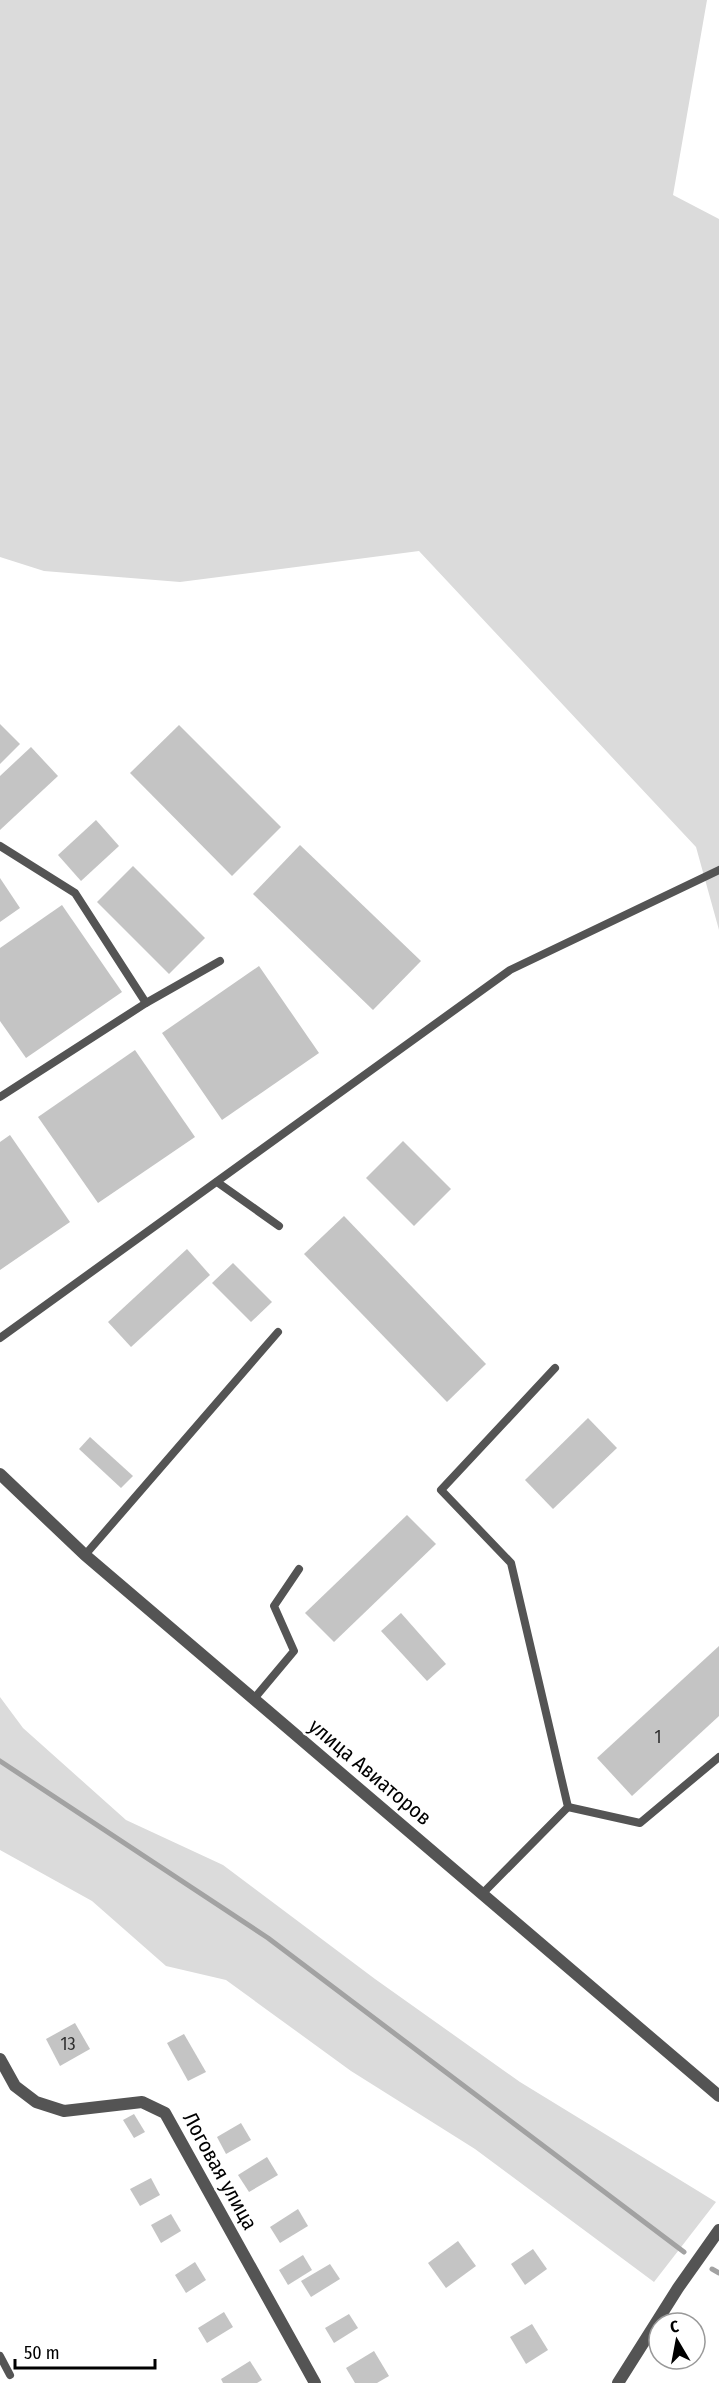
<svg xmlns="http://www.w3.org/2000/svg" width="719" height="2383" font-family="'Fira Sans Condensed',sans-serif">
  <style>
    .green { fill: #dbdbdb }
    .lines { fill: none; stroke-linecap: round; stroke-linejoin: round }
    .stream { stroke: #a2a2a2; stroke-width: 5 }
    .building { fill: #c4c4c4 }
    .service { stroke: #545454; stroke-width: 8 }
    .minor { stroke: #545454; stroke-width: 12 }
    .labels { text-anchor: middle; stroke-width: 5; stroke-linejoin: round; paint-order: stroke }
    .number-label { font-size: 18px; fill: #313131 }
    .street-label { font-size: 21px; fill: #000; stroke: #fff }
  </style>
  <rect width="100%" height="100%" fill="#fff"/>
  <g class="green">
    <path d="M0,0H707L673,195L719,219V930L696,847L419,551L180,582L44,571L0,557Z"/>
    <path d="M0,1697L23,1728L126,1820L223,1865L375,1979L520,2082L716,2202L654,2282L475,2149L351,2071L226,1980L166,1966L92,1901L0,1850Z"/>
  </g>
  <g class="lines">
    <g class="stream">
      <path d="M0,1761L268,1938L684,2252"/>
      <path d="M712,2269L719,2273"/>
    </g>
  </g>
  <g class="building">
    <path d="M0,724L20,744L0,764Z"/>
    <path d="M179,725L281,827L232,876L130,773Z"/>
    <path d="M31,747L58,776L0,830V776Z"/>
    <path d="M96,820L119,846L81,881L58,855Z"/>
    <path d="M300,845L421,961L373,1010L253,894Z"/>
    <path d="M133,866L205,938L169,974L97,902Z"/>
    <path d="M0,878L20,908L0,922Z"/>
    <path d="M62,905L122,992L26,1058L0,1021V948Z"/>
    <path d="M259,966L319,1053L222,1120L162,1033Z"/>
    <path d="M135,1050L195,1137L98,1203L38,1117Z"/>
    <path d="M10,1135L70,1222L0,1270V1142Z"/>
    <path d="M403,1141L451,1189L414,1226L366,1178Z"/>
    <path d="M344,1216L486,1364L447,1402L304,1254Z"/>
    <path d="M187,1249L210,1275L131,1347L108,1322Z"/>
    <path d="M233,1263L272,1302L251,1322L212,1283Z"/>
    <path d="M588,1418L617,1448L553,1509L525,1480Z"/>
    <path d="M90,1437L133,1476L121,1488L79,1449Z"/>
    <path d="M407,1515L436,1544L334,1642L305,1613Z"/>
    <path d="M401,1613L446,1664L427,1681L381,1631Z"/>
    <path d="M719,1646V1716L632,1796L597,1758Z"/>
    <path d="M75,2023L90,2049L60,2066L46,2039Z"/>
    <path d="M184,2034L206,2072L188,2081L167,2043Z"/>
    <path d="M134,2114L145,2132L134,2138L123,2120Z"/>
    <path d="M241,2123L251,2140L226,2154L217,2137Z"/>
    <path d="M267,2157L278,2175L249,2192L238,2175Z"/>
    <path d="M151,2178L160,2195L140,2206L130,2189Z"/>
    <path d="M298,2209L308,2226L280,2243L270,2227Z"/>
    <path d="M171,2214L181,2231L161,2243L151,2225Z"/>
    <path d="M458,2241L476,2266L446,2288L428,2263Z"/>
    <path d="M533,2249L547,2269L525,2285L511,2264Z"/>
    <path d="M303,2255L312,2270L288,2285L279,2270Z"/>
    <path d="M195,2262L206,2280L186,2293L175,2275Z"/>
    <path d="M330,2264L340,2279L311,2297L301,2281Z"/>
    <path d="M224,2312L233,2327L207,2343L198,2328Z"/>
    <path d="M349,2314L358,2328L334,2343L325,2328Z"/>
    <path d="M532,2324L548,2350L526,2364L510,2337Z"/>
    <path d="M374,2351L389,2376L377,2383H355L346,2368Z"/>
    <path d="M250,2361L262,2380L257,2383H223L221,2379Z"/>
  </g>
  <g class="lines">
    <g class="service">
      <path d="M0,846L75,893L146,1003"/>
      <path d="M0,1097L146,1003L220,961"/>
      <path d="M217,1182L279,1226"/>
      <path d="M0,1338L510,970L719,870"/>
      <path d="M85,1555L278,1332"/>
      <path d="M253,1700L294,1651L274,1606L299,1569"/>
      <path d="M568,1807L640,1823L719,1757"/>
      <path d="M483,1893L568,1807L511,1563L441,1490L555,1368"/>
      <path d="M0,2356L10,2375"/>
    </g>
    <g class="minor">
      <path d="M0,1474L85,1555L719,2096"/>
      <path d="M0,2059L15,2086L36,2102L64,2111L142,2102L165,2113L315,2383"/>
      <path d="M618,2383L678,2288L719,2230"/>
    </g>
  </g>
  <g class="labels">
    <g class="number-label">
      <text x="658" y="1743">1</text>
      <text x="68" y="2050">13</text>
    </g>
    <g class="street-label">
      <text transform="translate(370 1772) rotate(40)" y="7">улица Авиаторов</text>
      <text transform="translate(220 2171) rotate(61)" y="7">Логовая улица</text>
    </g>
  </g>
  <g transform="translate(677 2341) rotate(350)"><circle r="28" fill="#ffffff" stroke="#999999" stroke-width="1.5"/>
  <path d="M0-4.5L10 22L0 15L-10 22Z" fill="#000000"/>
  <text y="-9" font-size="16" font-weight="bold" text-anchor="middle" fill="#000000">С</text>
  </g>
  <path d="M15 2359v9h140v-9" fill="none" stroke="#000000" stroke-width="3"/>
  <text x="24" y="2359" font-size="18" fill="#000000" stroke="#ffffff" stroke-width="4.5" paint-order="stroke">50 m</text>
</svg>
